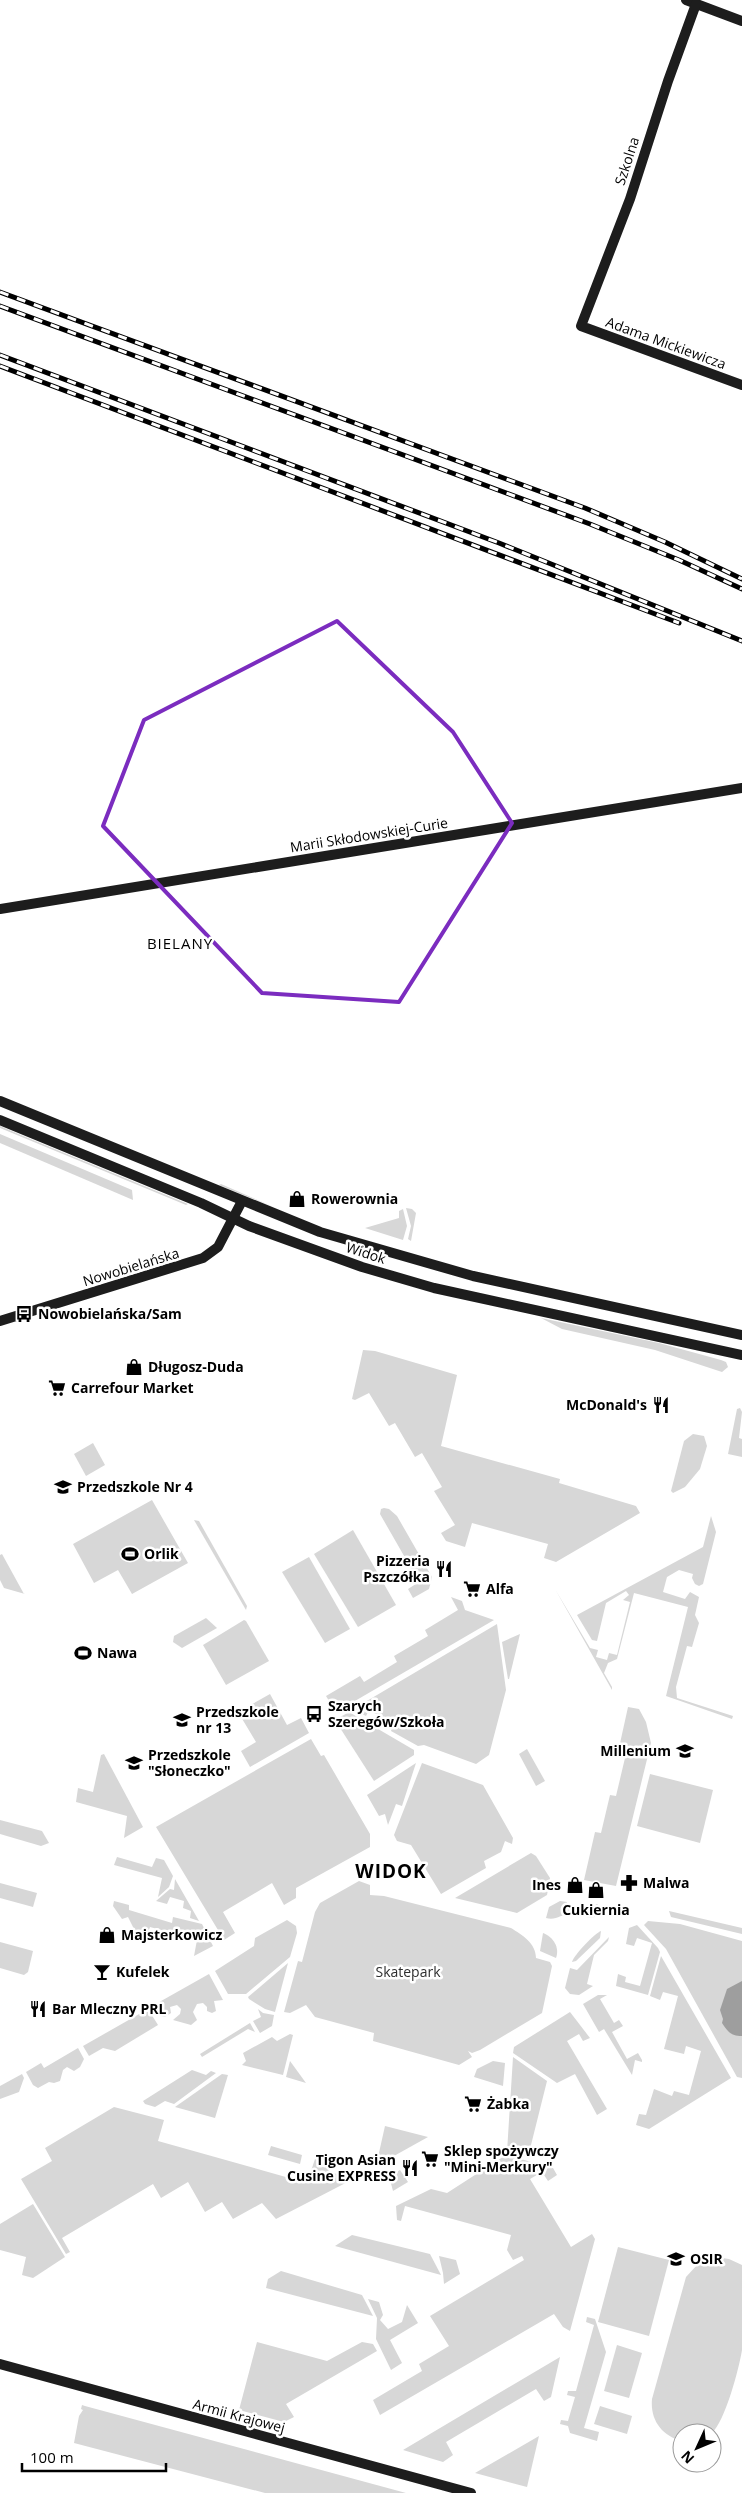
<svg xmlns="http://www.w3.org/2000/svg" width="742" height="2493" font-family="'Open Sans',sans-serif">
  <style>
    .green { fill: #d7d7d7 }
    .water { fill: #9e9e9e }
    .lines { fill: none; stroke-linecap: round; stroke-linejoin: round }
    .secondary { stroke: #1d1d1d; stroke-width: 10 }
    .rail-casing { stroke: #000; stroke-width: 5 }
    .rail { stroke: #fff; stroke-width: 3; stroke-dasharray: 9; stroke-linecap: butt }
    .marked { fill: none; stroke: #7b2cbf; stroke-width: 4; stroke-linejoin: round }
    .labels { text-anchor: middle; stroke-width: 5; stroke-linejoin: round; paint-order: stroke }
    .street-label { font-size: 14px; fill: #000; stroke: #fff }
    .poi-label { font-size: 14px; font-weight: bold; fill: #000; stroke: #fff; text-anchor: start }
    .park-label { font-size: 14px; fill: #2e2e2e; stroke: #fff }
    .neighbourhood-label { font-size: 15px; letter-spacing: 1px; fill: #000; stroke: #fff }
    .district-label { font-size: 19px; font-weight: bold; letter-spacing: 1px; fill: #000; stroke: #fff }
  </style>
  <rect width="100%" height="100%" fill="#fff"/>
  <g class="green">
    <path d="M0,1126L21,1135L188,1204L186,1205L0,1128Z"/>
    <path d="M0,1134L132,1190L133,1200L0,1143Z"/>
    <path d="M221,1184L276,1208L219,1185Z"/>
    <path d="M406,1208L412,1209L416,1213L411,1241L408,1239L411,1226Z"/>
    <path d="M403,1209L407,1226L403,1240L365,1228L399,1218V1211Z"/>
    <path d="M541,1318L659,1343L721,1360L726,1362L728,1367L722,1372L655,1350L562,1329Z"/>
    <path d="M363,1350L375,1351L457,1375L441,1446L560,1479L559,1483L636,1506L640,1513L556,1562L544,1558L548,1544L472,1523L465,1547L446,1541L441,1533L455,1525L434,1491L442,1487L422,1453L415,1457L395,1423L389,1426L369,1393L355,1400L352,1399Z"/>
    <path d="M740,1408L742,1412L739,1438L742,1439V1457L728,1454L737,1409Z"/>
    <path d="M693,1434L704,1436L707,1446L700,1469L685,1487L673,1493L671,1491L684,1441Z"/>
    <path d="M93,1443L105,1465L86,1476L74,1454Z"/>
    <path d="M152,1500L188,1563L132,1594L118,1570L94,1583L73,1544Z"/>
    <path d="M384,1508L389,1509L397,1516L432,1577L429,1589L413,1598L408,1589L419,1582L380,1514L381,1509Z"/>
    <path d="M711,1516L716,1532L703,1584L699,1586L695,1584L692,1578L693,1574L679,1570L667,1577L663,1592L685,1599L690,1592L699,1597L695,1615L699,1623L692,1647L687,1646L676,1687L677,1698L733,1716L732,1719L666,1696L688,1607L634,1593L617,1659L608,1663L604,1673L612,1687V1690L555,1589L590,1648L598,1650L596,1657L607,1660L609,1653L617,1655L630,1602L623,1600L629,1595L626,1591L606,1603L597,1641L592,1640L577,1615L703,1547Z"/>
    <path d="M194,1520L199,1521L247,1606L246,1610Z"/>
    <path d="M353,1530L396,1605L358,1627L314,1554Z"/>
    <path d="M2,1554L24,1594H25L4,1588L0,1580V1555Z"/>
    <path d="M309,1557L350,1629L325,1643L282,1572Z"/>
    <path d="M451,1597L462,1601L465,1610L494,1620L336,1712L326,1696L360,1676L364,1682L397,1662L394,1656L428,1636L425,1630L458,1610Z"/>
    <path d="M206,1618L217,1628L182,1648L173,1642L174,1636Z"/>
    <path d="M244,1620L246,1621L269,1661L226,1685L203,1645Z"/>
    <path d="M497,1624L506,1690L489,1755L476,1764L424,1745L418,1746L391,1731L393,1724L369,1710L366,1716L354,1710L355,1708Z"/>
    <path d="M520,1634L509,1679H508L502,1642Z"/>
    <path d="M270,1694L287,1725L301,1718L309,1733L250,1767L241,1751L256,1742L238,1712Z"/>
    <path d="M628,1707L639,1709L646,1722L651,1743L616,1886L584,1880L595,1832L601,1833L610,1795L616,1796L625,1758L617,1757Z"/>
    <path d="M349,1712L414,1750V1755L374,1781L335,1720Z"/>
    <path d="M311,1739L321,1756L324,1755L370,1834V1847L296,1888V1898L284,1905L272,1883L223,1912L235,1933L224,1940L156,1827Z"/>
    <path d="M527,1749L545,1781L536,1786L519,1754Z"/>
    <path d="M104,1754L143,1827L124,1838L127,1816L76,1802L78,1788L93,1792L101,1755Z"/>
    <path d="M416,1763L402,1806L396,1804L388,1825L385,1814L379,1816L367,1795Z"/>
    <path d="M422,1763L483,1785L513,1838L512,1844L505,1841L501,1852L484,1861L486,1868L441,1894L411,1845L397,1841L394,1835Z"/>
    <path d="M650,1774L713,1790L700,1843L637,1826Z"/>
    <path d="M0,1820L42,1831L49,1843L41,1846L0,1834Z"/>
    <path d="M531,1853L536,1856L550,1878L547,1895L517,1913L455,1898Z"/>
    <path d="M117,1857L152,1867L156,1858L164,1860L173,1876L169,1887L158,1897L162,1878L114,1865Z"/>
    <path d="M175,1879L199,1921L190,1918L191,1911L183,1908L184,1901L170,1897L167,1904L156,1901L170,1889L174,1890Z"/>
    <path d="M359,1881L370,1885V1895L384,1896L511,1928C522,1935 536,1943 536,1958L550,1962L552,1966L542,2013L480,2050L472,2053L468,2051L472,2057L459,2065L373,2041L374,2033L315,2017L306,2005L290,2013L284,2012L298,1961L302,1962L315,1912L320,1903Z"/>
    <path d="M0,1883L37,1893L33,1907L0,1898Z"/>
    <path d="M114,1901L129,1905V1910L172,1923L173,1917L202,1924L213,1946L194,1956L197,1940L150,1927L146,1939L137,1935L128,1917L122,1919L113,1906Z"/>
    <path d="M560,1901L567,1902V1907L594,1910L596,1904H598L595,1917C585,1919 580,1914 571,1914C561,1914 556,1921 546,1918L549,1907Z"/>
    <path d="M669,1911L742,1928V1934L671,1917Z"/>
    <path d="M287,1920L296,1926L297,1933L290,1957L246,1994H228L215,1971L254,1946L255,1938Z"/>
    <path d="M648,1921L680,1924L742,1941V2078L737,2077L666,1949L644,1925Z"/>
    <path d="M637,1925L658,1948L660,1952L648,1995L616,1986L618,1974L626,1977L625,1982L640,1986L652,1943L637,1938L634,1946L626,1944L629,1928Z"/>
    <path d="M601,1931L600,1938L576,1961L572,1962C573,1956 595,1933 601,1931Z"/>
    <path d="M543,1933C553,1937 560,1947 556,1958L540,1951Z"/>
    <path d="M609,1937L608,1941L594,1955L587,1984L593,1986L579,1995L570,1994L565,1988L570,1968L577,1970Z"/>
    <path d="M0,1942L33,1951L28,1972L24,1975L0,1968Z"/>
    <path d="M661,1956L731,2078L649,2129L636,2125L639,2114L646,2115L654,2089L672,2096L674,2091L689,2095L701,2051L686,2046L684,2054L664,2049L678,1996L663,1992L660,2000L650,1996Z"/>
    <path d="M288,1963L275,2012L265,2009L249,1999L248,1997Z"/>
    <path d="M209,1974L223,2000L214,2001L216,2011L212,2013L207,2011V2007L203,2003L197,2004L193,2012L197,2020L191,2025L173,2020L180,2014L181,2009L177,2005L170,2007L171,2013L165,2017L161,2016L154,2005Z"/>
    <path d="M598,1995H607L600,1999L614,2023L619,2020L623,2026L612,2032L627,2059L638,2053L642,2060V2062L635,2060L632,2075L604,2029L599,2032L583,2004Z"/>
    <path d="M148,2009L158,2025L115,2051L103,2048L89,2056L83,2046Z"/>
    <path d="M258,2009L263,2013L274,2015L272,2026L260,2033L253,2021L261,2017Z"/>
    <path d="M570,2012L590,2038L583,2041L579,2034L567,2041L607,2109L597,2115L575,2074L557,2083L513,2053L514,2047Z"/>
    <path d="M250,2023L255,2032L248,2029L202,2057L200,2054Z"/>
    <path d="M290,2034L293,2035L283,2075L242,2065L246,2061L243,2053L272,2037L277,2041Z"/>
    <path d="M78,2048L84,2059L80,2067L74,2071L67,2067L63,2070L60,2081L54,2083L49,2082L38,2088L33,2085L26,2072L41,2063L44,2068Z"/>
    <path d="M513,2057L547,2081L528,2157L507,2152Z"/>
    <path d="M290,2061L306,2083L286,2077Z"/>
    <path d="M493,2061L505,2063L503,2086L474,2077L477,2069Z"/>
    <path d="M192,2070L206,2075L211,2071L216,2073L174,2104L165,2101L155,2107L145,2104L143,2101Z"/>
    <path d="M22,2074L24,2078L19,2092L0,2099V2086Z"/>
    <path d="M222,2074L228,2075L215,2118L175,2107Z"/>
    <path d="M114,2107L164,2120L158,2141L307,2183L315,2159L323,2162L329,2171L346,2178L356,2172L363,2174L276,2219L262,2203L233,2219L222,2202L205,2212L188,2182L161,2198L153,2184L62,2238L70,2252L66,2254L21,2179L52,2161L45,2148Z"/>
    <path d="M385,2126L428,2137L376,2166Z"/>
    <path d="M271,2146L302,2155L300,2164L268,2155Z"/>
    <path d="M506,2155L553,2168L557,2175L548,2181L542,2172L530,2179L571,2247L592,2234L595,2239L570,2331L563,2327L554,2314L380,2415L373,2400L422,2371L419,2364L449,2346L430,2316L524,2260L522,2256L513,2260L507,2250L511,2235L405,2206L401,2221L397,2220L396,2206L431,2189L447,2193Z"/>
    <path d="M400,2170L408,2182L393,2191L389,2176Z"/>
    <path d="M33,2204L65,2257L33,2278L22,2275L26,2257L0,2250V2224Z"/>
    <path d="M352,2235L430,2254L441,2275L335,2246Z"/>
    <path d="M618,2247L669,2260L649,2336L598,2322Z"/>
    <path d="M439,2256L456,2260L460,2274L444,2284L443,2273Z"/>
    <path d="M715,2257L729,2259L742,2265C742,2292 742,2324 742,2350C739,2369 725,2421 712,2433H682V2441C662,2436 650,2420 652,2399L686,2277L698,2264Z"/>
    <path d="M281,2271L362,2295L373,2316L266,2288L268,2279Z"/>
    <path d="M368,2299L379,2302L383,2315L380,2320L388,2329L402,2322L407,2305L418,2323L390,2340L402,2363L391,2370L376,2339L377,2318Z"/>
    <path d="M587,2317L595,2319L606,2352L584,2428L599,2432L597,2441L570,2433L568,2426L560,2424L561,2420L568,2421L575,2397L567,2395L568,2391H576L594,2325L586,2322Z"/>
    <path d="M257,2342L327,2361L362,2342L373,2344L377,2351L286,2404L294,2417L284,2422L239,2410Z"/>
    <path d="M617,2345L642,2353L629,2398L604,2391Z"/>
    <path d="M560,2357L551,2397L544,2401L536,2389L446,2442L453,2455L443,2462L403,2450Z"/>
    <path d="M82,2405L85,2406L406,2493H265L74,2443L79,2416L83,2410L81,2409Z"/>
    <path d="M600,2406L632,2416L627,2434L594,2424Z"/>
    <path d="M539,2436L527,2487L475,2473Z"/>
  </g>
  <path class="water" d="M742,1981V2036C731,2036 728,2032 722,2023L723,2019L720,2010L727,1989Z"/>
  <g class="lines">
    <g class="secondary">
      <path d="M686,0L742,21"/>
      <path d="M696,4L668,81L630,199L581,326L742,385"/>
      <path d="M0,909L742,788"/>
      <path d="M0,1101L320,1232L473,1276L742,1335"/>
      <path d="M0,1120L201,1203L249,1226L362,1267L434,1288L742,1355"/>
      <path d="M0,1321L203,1258L218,1247L242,1201"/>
      <path d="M0,2364L471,2493"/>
    </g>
    <g class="rail-casing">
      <g id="rail">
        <path d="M0,292L585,508L665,542L742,579"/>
        <path d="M0,306L590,524L679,560L742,589"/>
        <path d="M0,355L499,543L742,641"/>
        <path d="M0,366L679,623"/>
      </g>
    </g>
    <use href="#rail" class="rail"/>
  </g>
  <path class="marked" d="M337,621L453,732L512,823L399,1002L262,993L103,826L144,720Z"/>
  <defs>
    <g id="shop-bare" transform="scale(1.35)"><path d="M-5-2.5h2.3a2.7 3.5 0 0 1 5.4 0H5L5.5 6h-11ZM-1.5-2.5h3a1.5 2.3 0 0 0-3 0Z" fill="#000" stroke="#fff" stroke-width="2.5" paint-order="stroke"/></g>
    <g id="bus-bare" transform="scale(1.35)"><path d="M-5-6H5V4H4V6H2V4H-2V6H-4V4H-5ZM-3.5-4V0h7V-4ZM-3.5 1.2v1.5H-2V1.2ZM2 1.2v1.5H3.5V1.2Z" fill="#000" stroke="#fff" stroke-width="2.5" paint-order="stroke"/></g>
    <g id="supermarket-bare" transform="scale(1.35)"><path d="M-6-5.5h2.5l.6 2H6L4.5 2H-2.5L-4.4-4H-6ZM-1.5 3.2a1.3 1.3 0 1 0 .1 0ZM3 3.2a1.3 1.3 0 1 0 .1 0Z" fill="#000" stroke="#fff" stroke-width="2.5" paint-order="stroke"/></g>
    <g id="restaurant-bare" transform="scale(1.35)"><path d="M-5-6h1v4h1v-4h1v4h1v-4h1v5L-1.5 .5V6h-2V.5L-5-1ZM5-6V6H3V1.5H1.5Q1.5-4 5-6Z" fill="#000" stroke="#fff" stroke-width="2.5" paint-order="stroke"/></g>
    <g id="school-bare" transform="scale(1.35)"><path d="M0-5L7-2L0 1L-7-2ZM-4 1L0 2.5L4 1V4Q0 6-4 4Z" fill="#000" stroke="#fff" stroke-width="2.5" paint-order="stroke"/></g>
    <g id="stadium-bare" transform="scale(1.35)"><path d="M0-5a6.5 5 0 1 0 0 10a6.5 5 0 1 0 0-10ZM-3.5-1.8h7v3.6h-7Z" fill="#000" stroke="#fff" stroke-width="2.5" paint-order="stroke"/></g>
    <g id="pharmacy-bare" transform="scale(1.35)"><path d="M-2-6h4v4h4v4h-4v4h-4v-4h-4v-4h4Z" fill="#000" stroke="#fff" stroke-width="2.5" paint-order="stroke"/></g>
    <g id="bar-bare" transform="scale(1.35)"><path d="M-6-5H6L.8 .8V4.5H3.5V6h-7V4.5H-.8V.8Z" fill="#000" stroke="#fff" stroke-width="2.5" paint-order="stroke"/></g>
  </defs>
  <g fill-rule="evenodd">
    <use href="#shop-bare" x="297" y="1199"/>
    <use href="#bus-bare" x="24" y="1314"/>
    <use href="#shop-bare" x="134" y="1367"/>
    <use href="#supermarket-bare" x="57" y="1388"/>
    <use href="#restaurant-bare" x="661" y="1405"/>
    <use href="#school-bare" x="63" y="1487"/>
    <use href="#stadium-bare" x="130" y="1554"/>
    <use href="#restaurant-bare" x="444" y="1569"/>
    <use href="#supermarket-bare" x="472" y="1589"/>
    <use href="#stadium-bare" x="83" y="1653"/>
    <use href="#bus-bare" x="314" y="1714"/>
    <use href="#school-bare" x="182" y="1720"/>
    <use href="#school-bare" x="685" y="1751"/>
    <use href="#school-bare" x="134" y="1763"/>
    <use href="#pharmacy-bare" x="629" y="1883"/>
    <use href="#shop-bare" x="575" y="1885"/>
    <use href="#shop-bare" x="596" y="1890"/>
    <use href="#shop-bare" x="107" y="1935"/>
    <use href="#bar-bare" x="102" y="1972"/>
    <use href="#restaurant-bare" x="38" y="2009"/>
    <use href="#supermarket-bare" x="473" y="2104"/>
    <use href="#supermarket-bare" x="430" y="2159"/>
    <use href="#restaurant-bare" x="410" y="2168"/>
    <use href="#school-bare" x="676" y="2259"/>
  </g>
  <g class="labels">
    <g class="street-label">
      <text transform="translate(627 161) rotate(-72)" y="5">Szkolna</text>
      <text transform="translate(666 343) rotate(20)" y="5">Adama Mickiewicza</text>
      <text transform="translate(369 835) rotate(-9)" y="5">Marii Skłodowskiej-Curie</text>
      <text transform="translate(366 1253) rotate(18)" y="5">Widok</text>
      <text transform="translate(131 1267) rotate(-17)" y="5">Nowobielańska</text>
      <text transform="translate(239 2416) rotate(15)" y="5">Armii Krajowej</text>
    </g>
    <g class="poi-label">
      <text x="311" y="1204">Rowerownia</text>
      <text x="38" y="1319">Nowobielańska/Sam</text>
      <text x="148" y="1372">Długosz-Duda</text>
      <text x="71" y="1393">Carrefour Market</text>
      <text x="647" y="1410" text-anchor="end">McDonald's</text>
      <text x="77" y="1492">Przedszkole Nr 4</text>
      <text x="144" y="1559">Orlik</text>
      <text x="430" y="1566" text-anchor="end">Pizzeria<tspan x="430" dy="16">Pszczółka</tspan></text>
      <text x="486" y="1594">Alfa</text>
      <text x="97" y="1658">Nawa</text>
      <text x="328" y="1711">Szarych<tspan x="328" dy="16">Szeregów/Szkoła</tspan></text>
      <text x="196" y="1717">Przedszkole<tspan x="196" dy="16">nr 13</tspan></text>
      <text x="671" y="1756" text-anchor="end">Millenium</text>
      <text x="148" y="1760">Przedszkole<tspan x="148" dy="16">"Słoneczko"</tspan></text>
      <text x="643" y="1888">Malwa</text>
      <text x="561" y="1890" text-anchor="end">Ines</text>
      <text x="596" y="1915" text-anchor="middle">Cukiernia</text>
      <text x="121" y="1940">Majsterkowicz</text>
      <text x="116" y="1977">Kufelek</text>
      <text x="52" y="2014">Bar Mleczny PRL</text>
      <text x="487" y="2109">Żabka</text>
      <text x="444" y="2156">Sklep spożywczy<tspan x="444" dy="16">"Mini-Merkury"</tspan></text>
      <text x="396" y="2165" text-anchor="end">Tigon Asian<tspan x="396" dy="16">Cusine EXPRESS</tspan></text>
      <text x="690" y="2264">OSIR</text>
    </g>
    <g class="park-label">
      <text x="408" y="1977">Skatepark</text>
    </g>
    <g class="neighbourhood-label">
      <text x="180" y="949">BIELANY</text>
    </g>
    <g class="district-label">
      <text x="391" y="1878">WIDOK</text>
    </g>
  </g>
  <g transform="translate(697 2448) rotate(226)"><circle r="24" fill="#ffffff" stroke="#999999"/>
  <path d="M0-4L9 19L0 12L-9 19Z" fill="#000000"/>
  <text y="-8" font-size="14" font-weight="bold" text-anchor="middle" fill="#000000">N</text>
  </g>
  <path d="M22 2463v8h144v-8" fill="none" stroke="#000000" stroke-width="2.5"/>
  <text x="30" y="2463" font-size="15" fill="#000000" stroke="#ffffff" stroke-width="4" paint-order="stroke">100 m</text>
</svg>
